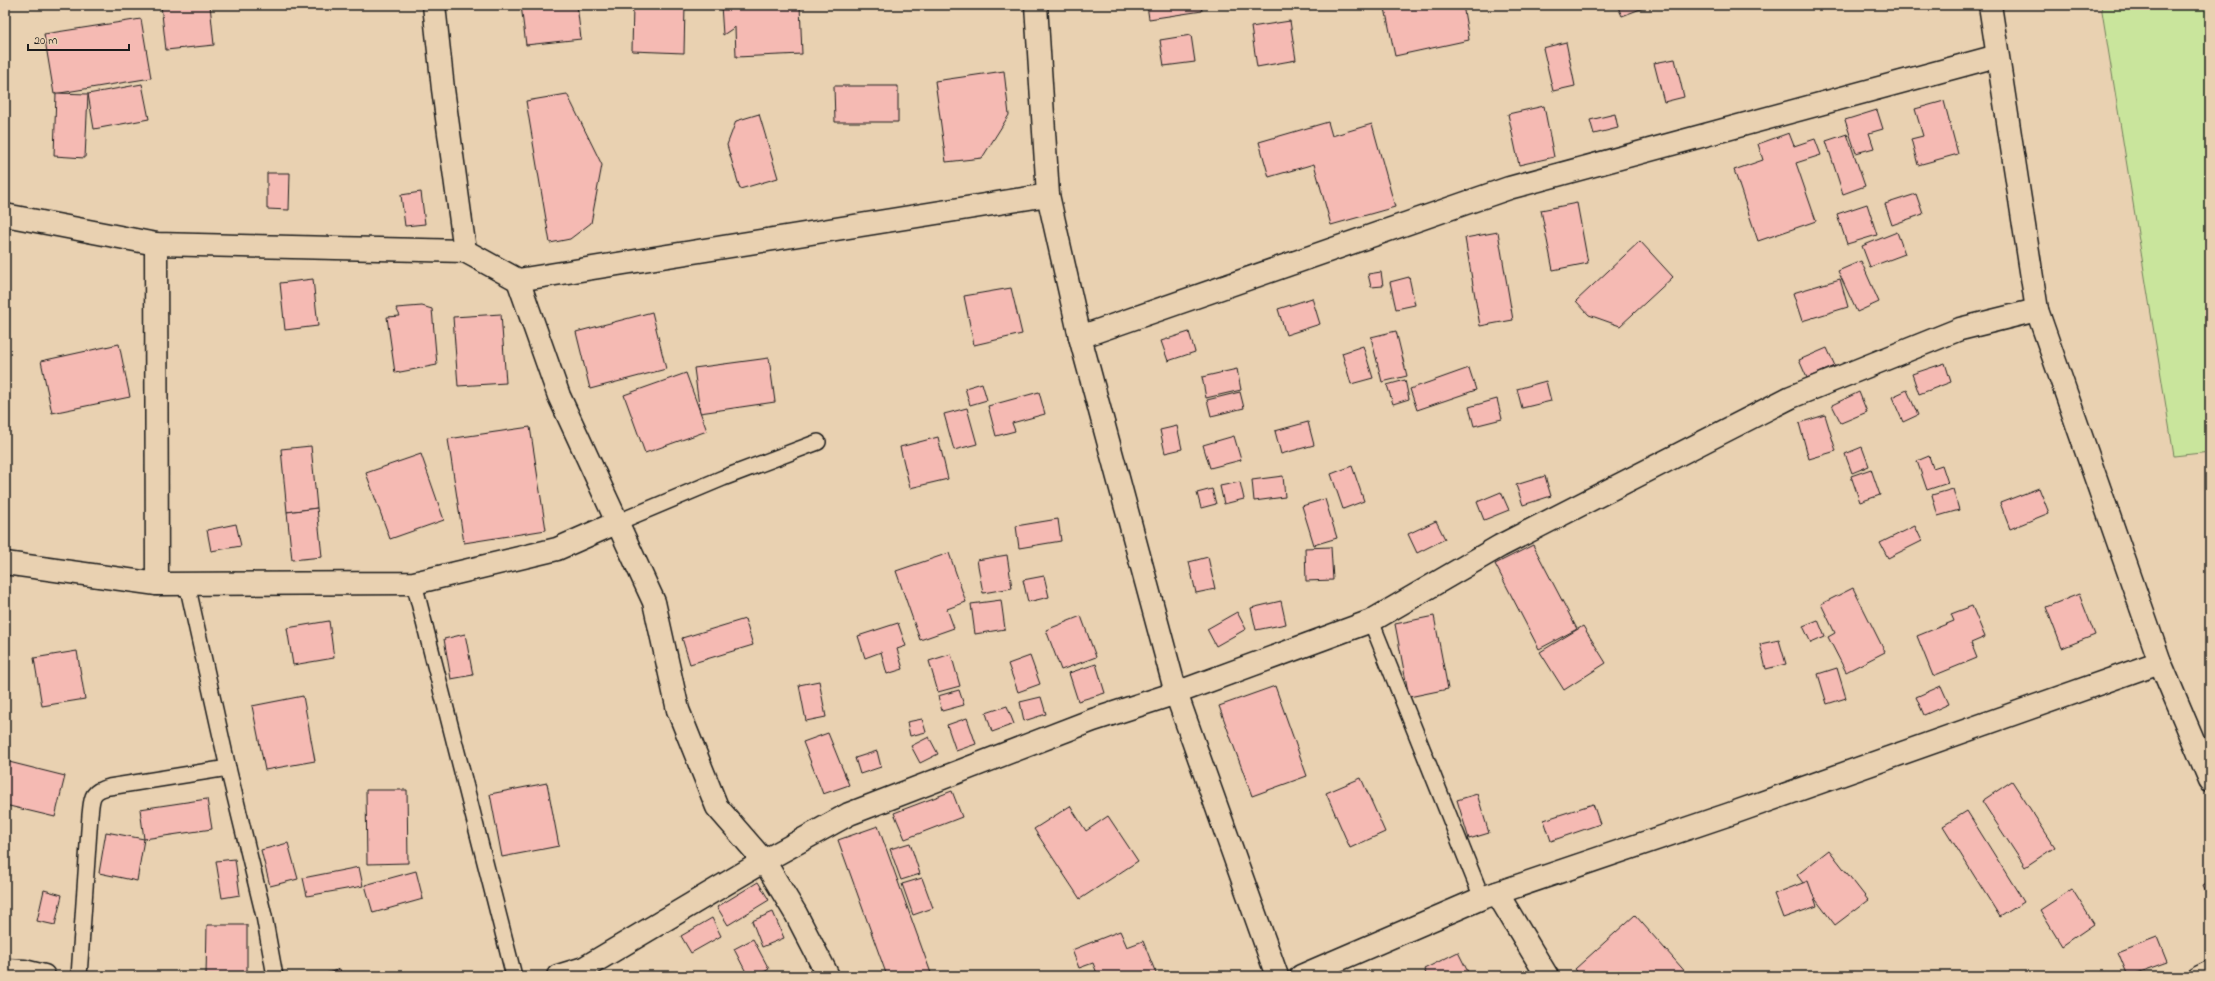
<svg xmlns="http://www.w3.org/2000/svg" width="2215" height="981" font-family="'Indie Flower',sans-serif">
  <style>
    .green { fill: #c9e59c; stroke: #72805c }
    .building { fill: #f5bab3; stroke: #1c1c1c }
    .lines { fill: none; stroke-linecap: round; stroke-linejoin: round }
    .lane-casing { stroke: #1c1c1c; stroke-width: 18 }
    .street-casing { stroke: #1c1c1c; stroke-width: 25 }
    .lane { stroke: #e9d1b1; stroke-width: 15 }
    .street { stroke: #e9d1b1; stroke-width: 22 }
  </style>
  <rect width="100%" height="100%" fill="#e9d1b1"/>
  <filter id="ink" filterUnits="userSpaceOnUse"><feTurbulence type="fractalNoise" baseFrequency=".025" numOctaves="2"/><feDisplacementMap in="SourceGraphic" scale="8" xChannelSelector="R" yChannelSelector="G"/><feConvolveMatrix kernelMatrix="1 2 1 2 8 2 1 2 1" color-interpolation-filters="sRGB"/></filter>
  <g filter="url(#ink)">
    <path class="green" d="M2101,5H2210V452L2174,456Z"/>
    <g class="building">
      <path d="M161,5H210L214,45L166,50Z"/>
      <path d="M521,5H577L581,39L526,45Z"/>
      <path d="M633,5H685L684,53L632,51Z"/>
      <path d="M721,5H800L802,54L736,57L735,27L723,35Z"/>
      <path d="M1147,5H1201L1202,11L1149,19Z"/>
      <path d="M1398,5H1463L1469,40L1395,56L1385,8Z"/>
      <path d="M1617,5H1651L1622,16Z"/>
      <path d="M141,19L151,78L54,94L44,34Z"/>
      <path d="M1290,21L1296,60L1257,67L1251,27Z"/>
      <path d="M1191,35L1195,62L1164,66L1160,40Z"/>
      <path d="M1566,42L1575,86L1553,91L1543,48Z"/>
      <path d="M1675,59L1684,97L1664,102L1654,63Z"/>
      <path d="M1004,71L1009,115L982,158L946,162L935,81Z"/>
      <path d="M142,84L149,119L94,129L88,94Z"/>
      <path d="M834,86H898V122H835Z"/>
      <path d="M56,93L88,94L85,158L54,156Z"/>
      <path d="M567,94L602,165L591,223L570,239L550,243L526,101Z"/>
      <path d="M1944,101L1958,154L1918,165L1911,139L1923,136L1915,109Z"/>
      <path d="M1544,106L1554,157L1519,165L1508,114Z"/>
      <path d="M1877,110L1883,129L1869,133L1874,148L1856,153L1845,120Z"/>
      <path d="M759,114L778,178L740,189L727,145L736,121Z"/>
      <path d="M1615,114L1618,128L1594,134L1590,120Z"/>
      <path d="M1328,122L1332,136L1372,124L1395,207L1331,225L1314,164L1269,177L1259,142Z"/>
      <path d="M1789,133L1794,146L1815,139L1821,155L1796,163L1816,221L1758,241L1734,170L1763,160L1758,144Z"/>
      <path d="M1847,134L1865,186L1843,194L1826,141Z"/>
      <path d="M267,173H290L289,210L267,209Z"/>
      <path d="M421,192L425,224L405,226L401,195Z"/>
      <path d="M1916,194L1923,214L1892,225L1885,204Z"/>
      <path d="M1577,203L1588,263L1553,270L1541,210Z"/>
      <path d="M1867,204L1877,235L1847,244L1837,214Z"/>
      <path d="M1498,232L1513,320L1480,326L1465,238Z"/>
      <path d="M1897,232L1905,254L1870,267L1862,246Z"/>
      <path d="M1640,241L1673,277L1620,326L1589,315L1576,301Z"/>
      <path d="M1861,261L1879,302L1857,312L1838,271Z"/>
      <path d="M1381,272L1383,286L1371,287L1368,274Z"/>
      <path d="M1409,277L1415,305L1396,309L1390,282Z"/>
      <path d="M313,279L318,326L285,330L280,283Z"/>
      <path d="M1840,279L1848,307L1802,321L1793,293Z"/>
      <path d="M1011,288L1022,334L974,345L964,296Z"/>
      <path d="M1312,298L1320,324L1286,335L1278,309Z"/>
      <path d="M422,306L432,309L437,365L395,373L387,317L400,316L396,308Z"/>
      <path d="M652,312L666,369L590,389L576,332Z"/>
      <path d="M501,314L506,383L458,386L453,317Z"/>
      <path d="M1396,331L1407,376L1382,382L1371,337Z"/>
      <path d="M1189,332L1195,352L1168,361L1161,341Z"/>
      <path d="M119,344L130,397L52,413L41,361Z"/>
      <path d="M1363,346L1373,378L1351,384L1342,353Z"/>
      <path d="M1827,348L1835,366L1807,378L1799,360Z"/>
      <path d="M769,358L775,402L700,413L694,368Z"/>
      <path d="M1945,363L1951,382L1919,394L1912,374Z"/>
      <path d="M1469,368L1476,390L1417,410L1410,389Z"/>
      <path d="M1237,369L1241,390L1206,398L1202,377Z"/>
      <path d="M686,373L707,431L645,453L624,395Z"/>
      <path d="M1405,380L1409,399L1393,404L1387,385Z"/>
      <path d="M1546,381L1551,401L1522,408L1517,389Z"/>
      <path d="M982,383L987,400L970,405L965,388Z"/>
      <path d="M1907,390L1918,415L1903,422L1892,397Z"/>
      <path d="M1039,392L1045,414L1012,423L1015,431L996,436L988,406Z"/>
      <path d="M1240,392L1244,408L1211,416L1207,400Z"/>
      <path d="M1859,392L1867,412L1841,423L1832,405Z"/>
      <path d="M1497,399L1502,419L1474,426L1469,407Z"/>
      <path d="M967,408L977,444L954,450L944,414Z"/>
      <path d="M1825,415L1836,451L1809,459L1799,423Z"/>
      <path d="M1308,422L1314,445L1281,454L1275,431Z"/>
      <path d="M1177,426L1182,449L1165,453L1160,430Z"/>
      <path d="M530,427L546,530L464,543L448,439Z"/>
      <path d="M1234,436L1241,460L1210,468L1203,445Z"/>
      <path d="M938,437L948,479L910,488L900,447Z"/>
      <path d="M311,446L317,508L287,512L281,449Z"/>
      <path d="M1862,447L1869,466L1852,473L1845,454Z"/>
      <path d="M421,454L444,520L390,539L366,473Z"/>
      <path d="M1929,456L1933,468L1942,465L1948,483L1927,490L1917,461Z"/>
      <path d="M1352,466L1364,501L1343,509L1331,474Z"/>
      <path d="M1871,469L1880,495L1860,502L1851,476Z"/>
      <path d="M1283,476L1285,497L1254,501L1252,480Z"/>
      <path d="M1545,476L1551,496L1523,505L1516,485Z"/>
      <path d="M1240,482L1244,499L1224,504L1220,486Z"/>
      <path d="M2039,488L2049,513L2010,529L2000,503Z"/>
      <path d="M1212,489L1216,504L1201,508L1197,493Z"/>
      <path d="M1953,489L1959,510L1938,516L1932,495Z"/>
      <path d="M1501,492L1509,510L1484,520L1477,502Z"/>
      <path d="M1325,499L1337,538L1314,545L1302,506Z"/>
      <path d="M317,508L322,557L292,560L287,512Z"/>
      <path d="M1058,519L1061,541L1019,548L1016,526Z"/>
      <path d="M1436,521L1445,539L1417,553L1408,534Z"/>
      <path d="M236,524L241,546L211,551L207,530Z"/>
      <path d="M1915,526L1922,541L1888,558L1880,543Z"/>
      <path d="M1533,545L1577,629L1539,649L1495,564Z"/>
      <path d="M1331,547L1333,580L1306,581L1305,548Z"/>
      <path d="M949,553L966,602L947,609L954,628L920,640L896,571Z"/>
      <path d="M1007,555L1012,588L983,593L977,560Z"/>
      <path d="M1208,557L1215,589L1196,593L1189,562Z"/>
      <path d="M1044,576L1049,597L1028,602L1023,580Z"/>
      <path d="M1853,588L1885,652L1846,672L1828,637L1835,633L1821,604Z"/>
      <path d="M2079,594L2095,635L2062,648L2046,607Z"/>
      <path d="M1001,600L1005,629L975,634L971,604Z"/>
      <path d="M1281,601L1286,624L1256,630L1251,608Z"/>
      <path d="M1972,606L1985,637L1971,643L1977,658L1933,676L1917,636L1954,621L1951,614Z"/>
      <path d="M1237,612L1246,629L1216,646L1207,629Z"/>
      <path d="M1081,616L1096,657L1061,670L1046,630Z"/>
      <path d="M1434,616L1448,689L1409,697L1395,624Z"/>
      <path d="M745,619L753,645L690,664L682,638Z"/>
      <path d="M1818,620L1825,637L1811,643L1803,626Z"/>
      <path d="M329,621L334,658L293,665L287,628Z"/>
      <path d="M898,623L906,646L897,649L903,669L887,674L881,652L865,658L858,636Z"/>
      <path d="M1583,626L1606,663L1564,690L1540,652Z"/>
      <path d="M465,634L473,675L451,679L444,639Z"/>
      <path d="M1779,640L1786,664L1766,669L1760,644Z"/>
      <path d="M77,651L85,699L42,706L34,658Z"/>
      <path d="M951,654L960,686L938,692L929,661Z"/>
      <path d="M1030,656L1040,684L1018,692L1008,664Z"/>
      <path d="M1096,664L1105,693L1078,701L1069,673Z"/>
      <path d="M1837,668L1846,698L1827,704L1818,674Z"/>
      <path d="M819,681L826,717L806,721L799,685Z"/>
      <path d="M1275,686L1307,776L1252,796L1219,706Z"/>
      <path d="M1941,686L1949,704L1924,715L1916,697Z"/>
      <path d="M959,690L964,705L942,711L938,696Z"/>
      <path d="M303,696L315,761L265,770L252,706Z"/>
      <path d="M1041,697L1046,714L1024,721L1020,702Z"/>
      <path d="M1007,706L1014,724L992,732L986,713Z"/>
      <path d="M967,718L976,744L956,751L947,725Z"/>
      <path d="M922,719L926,732L910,736L907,722Z"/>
      <path d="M828,733L849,785L823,794L803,742Z"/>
      <path d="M929,737L938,754L920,763L911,746Z"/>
      <path d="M877,751L881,767L860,774L855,758Z"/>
      <path d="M5,761L65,776L55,817L5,805Z"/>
      <path d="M1361,778L1385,832L1350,848L1326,793Z"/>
      <path d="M2012,781L2055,847L2025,867L1982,801Z"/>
      <path d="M547,783L559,846L502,857L490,794Z"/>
      <path d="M366,790H407L408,863L367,864Z"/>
      <path d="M952,791L962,817L905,839L894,813Z"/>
      <path d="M1477,794L1489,833L1469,839L1457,800Z"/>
      <path d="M207,799L212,829L144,839L140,809Z"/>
      <path d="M1593,804L1600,824L1551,841L1544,820Z"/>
      <path d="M1070,806L1086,831L1108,816L1138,861L1080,899L1034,829Z"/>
      <path d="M1967,811L2024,902L2000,917L1943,826Z"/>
      <path d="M878,826L932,976H887L838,840Z"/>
      <path d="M106,832L144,839L137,881L99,873Z"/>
      <path d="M288,843L298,879L270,886L261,850Z"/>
      <path d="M910,843L920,874L901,880L890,849Z"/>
      <path d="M1829,850L1868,900L1835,925L1797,875Z"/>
      <path d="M235,859L240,895L222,898L216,861Z"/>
      <path d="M359,867L363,886L307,896L303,878Z"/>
      <path d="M416,871L423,899L373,913L365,885Z"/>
      <path d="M922,878L933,908L913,915L902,884Z"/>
      <path d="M1808,881L1817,906L1783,918L1774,894Z"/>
      <path d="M758,882L769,900L728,925L717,907Z"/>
      <path d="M2210,882V901L2203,886Z"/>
      <path d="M2072,889L2094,924L2062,946L2040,910Z"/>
      <path d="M44,890L62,895L55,925L37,921Z"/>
      <path d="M773,912L784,938L762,947L752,921Z"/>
      <path d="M1635,915L1689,976H1581L1575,969Z"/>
      <path d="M712,918L721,936L691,953L681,936Z"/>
      <path d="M207,925H247V976H206Z"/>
      <path d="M1120,931L1127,947L1143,941L1157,976H1098L1093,963L1079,968L1072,950Z"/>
      <path d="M2157,937L2167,962L2128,976L2118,952Z"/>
      <path d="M753,939L769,969L757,976H748L734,949Z"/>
      <path d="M1458,952L1470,976H1427L1424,969Z"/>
      <path d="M340,969L342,976H319Z"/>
    </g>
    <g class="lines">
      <g class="lane-casing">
        <g id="lane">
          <path d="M616,523L723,478L818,442"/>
          <path d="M414,583L514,976"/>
          <path d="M187,584L228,768L264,916L275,976"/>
          <path d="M1371,621L1482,898"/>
          <path d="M79,976L90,815C92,799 90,791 109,787L228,768"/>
          <path d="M2194,976L2210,968"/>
        </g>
      </g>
      <g class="street-casing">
        <g id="street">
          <path d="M434,5L443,89L465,251"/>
          <path d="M1036,5L1048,195L1080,337L1176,693L1277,976"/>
          <path d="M1990,5L2037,310L2160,662L2210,780"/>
          <path d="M5,215L156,244L465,251L518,280L1048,195"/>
          <path d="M156,244L157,584"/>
          <path d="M518,280L559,396L654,602L678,710L717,807L764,861L796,914L828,976"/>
          <path d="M1080,337L1509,188L1997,56"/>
          <path d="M5,563L157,584L414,583L557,549L616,523"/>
          <path d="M1497,893L1547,976"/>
          <path d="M5,970L24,971L44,976"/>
          <path d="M558,976L584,968L764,861L849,814L1093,720L1176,693L1371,621L1500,546L1791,397L1960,329L2037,310"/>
          <path d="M1301,976L1482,898L1730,814L2160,662"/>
        </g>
      </g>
      <use href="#lane" class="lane"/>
      <use href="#street" class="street"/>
    </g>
  </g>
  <rect width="2215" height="981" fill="none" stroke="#e9d1b1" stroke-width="20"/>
  <rect x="10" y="10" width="2195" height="961" fill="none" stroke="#1c1c1c" stroke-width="1.5" filter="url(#ink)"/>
  <path d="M28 44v6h101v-6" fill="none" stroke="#1c1c1c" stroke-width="2"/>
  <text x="34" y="44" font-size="12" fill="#1c1c1c" stroke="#e9d1b1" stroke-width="3" paint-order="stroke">20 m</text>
</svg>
